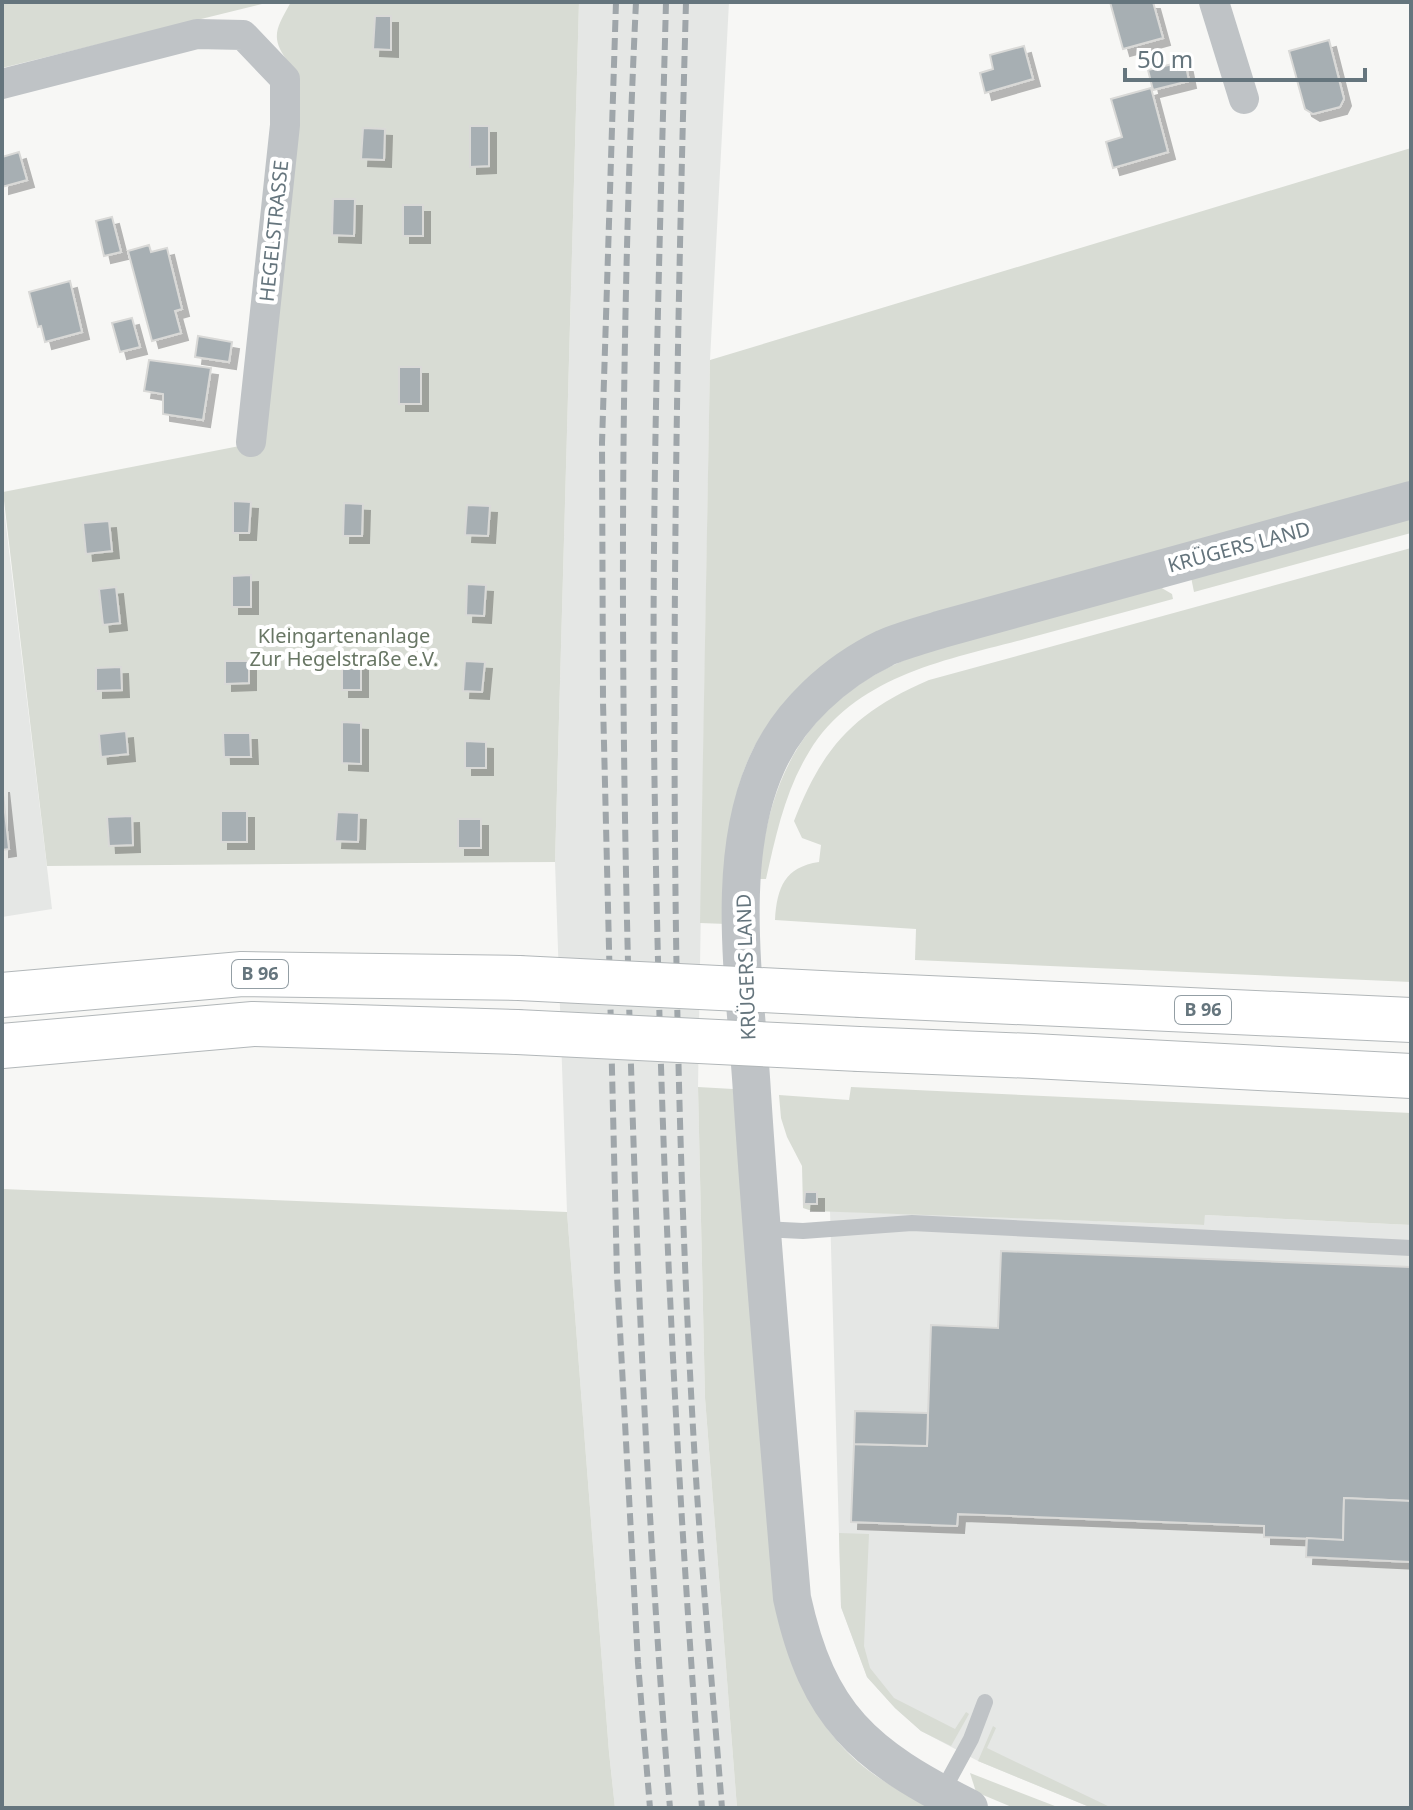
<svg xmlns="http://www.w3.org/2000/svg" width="1413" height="1810" font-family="'Noto Sans',sans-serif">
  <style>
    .built { fill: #e5e7e5 }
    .green { fill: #d8dcd4 }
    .building { fill: #a7afb3; stroke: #d9d9d7; stroke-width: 2; filter: url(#shadow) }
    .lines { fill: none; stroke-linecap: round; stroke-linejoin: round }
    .trunk-casing { stroke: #b2b7b9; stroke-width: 46 }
    .service { stroke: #bfc3c6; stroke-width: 16 }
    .minor { stroke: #bfc3c6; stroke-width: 30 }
    .tertiary { stroke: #bfc3c6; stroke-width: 38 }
    .trunk { stroke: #fff; stroke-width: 44 }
    .rail { stroke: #9fa6aa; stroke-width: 6; stroke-dasharray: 12 6; stroke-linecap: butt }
    .trunk-bridge-casing { stroke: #b2b7b9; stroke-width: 46; stroke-linecap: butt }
    .trunk-bridge { stroke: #fff; stroke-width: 44 }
    .labels { text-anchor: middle; stroke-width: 8; stroke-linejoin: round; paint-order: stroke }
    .shield { fill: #fff; stroke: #939ea4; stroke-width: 2 }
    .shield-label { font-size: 18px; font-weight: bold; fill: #65757d }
    .street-label { font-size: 20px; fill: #65757d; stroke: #fff }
    .park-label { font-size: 20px; fill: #687664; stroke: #fff }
  </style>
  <defs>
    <filter id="shadow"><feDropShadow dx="7" dy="7" stdDeviation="0" flood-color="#0004"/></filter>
  </defs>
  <rect width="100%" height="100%" fill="#f7f7f5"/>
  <g class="built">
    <path d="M579,2H729L710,360L698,1087L705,1398L737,1808H615L609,1752L567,1212L555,862Z"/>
    <path d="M2,492L52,909L2,917Z"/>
    <path d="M830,1211L1203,1225L1205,1215L1411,1225V1808H1092L978,1761L921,1731L895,1708L867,1677L841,1607Z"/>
  </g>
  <g class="green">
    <path d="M2,2H270L2,68Z"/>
    <path d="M291,2H579L555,862L47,866L3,492L255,443L290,64C269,38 276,29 291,2Z"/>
    <path d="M1411,148V485L794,692C785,703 775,714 767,726C726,785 726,855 727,924L700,923L710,360Z"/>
    <path d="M1411,517V533L1194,592L1191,577Z"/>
    <path d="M1411,548V982L915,960L916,929L775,920C777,887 785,867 819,862L821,845L802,838L794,821C823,746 855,712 929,680Z"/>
    <path d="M1160,587L1172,594L1173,599C1124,612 1074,626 1025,639C946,660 855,676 809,752C785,791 776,835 766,879H759C768,776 807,701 907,659C934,647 966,642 995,633C1050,618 1105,602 1160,587Z"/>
    <path d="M698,1087L733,1089L800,1683C811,1701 820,1721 834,1737C859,1769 895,1789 931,1808H737L705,1398Z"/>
    <path d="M851,1087L1411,1113V1225L1205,1215L1204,1225L812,1211L803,1208L802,1166L787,1137L781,1118L779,1095L849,1100Z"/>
    <path d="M2,1189L567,1212L609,1752L615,1808H2Z"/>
    <path d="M839,1533L869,1534L864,1646L870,1668L894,1698L955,1729L966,1712L969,1714L951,1746L921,1731L895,1708L867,1677L841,1607Z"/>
    <path d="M993,1726L996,1728L987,1748L1112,1808H1092L978,1761Z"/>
    <path d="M970,1773L1060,1808H1014L976,1792Z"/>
  </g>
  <g class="building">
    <path d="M1110,2H1153L1163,38L1123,49Z"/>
    <path d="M375,16H391V50L373,49Z"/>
    <path d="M1329,40L1344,99L1340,107L1313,114L1305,109L1289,51Z"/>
    <path d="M1024,46L1033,79L985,93L980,73L993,69L990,55Z"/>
    <path d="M1185,61L1189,81L1153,90L1148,70Z"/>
    <path d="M1151,88L1168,152L1113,168L1106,142L1122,137L1111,99Z"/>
    <path d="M470,126H489V166L470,167Z"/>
    <path d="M363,128L385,129L384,160L361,159Z"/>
    <path d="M19,152L27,180L2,187V157Z"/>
    <path d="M333,199H355L354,236L332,235Z"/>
    <rect x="403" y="205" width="20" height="31"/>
    <path d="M112,217L121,252L104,256L96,221Z"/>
    <path d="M149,245L151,252L167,248L182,309L175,311L181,333L152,341L128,251Z"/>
    <path d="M70,281L82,332L45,342L41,326L38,327L29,292Z"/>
    <path d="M132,318L140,347L120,352L112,323Z"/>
    <path d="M198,336L232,342L229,362L195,357Z"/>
    <path d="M149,360L211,368L203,420L163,414V394L144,391Z"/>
    <rect x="399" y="367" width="22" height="37"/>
    <path d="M233,501L251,502L249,533H233Z"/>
    <path d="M344,503L363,504L362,536H343Z"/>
    <path d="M467,505L490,506L488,536L465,535Z"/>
    <path d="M109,521L112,551L86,554L83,523Z"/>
    <path d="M251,575V607H232V576Z"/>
    <path d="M467,584L486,585L484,616L466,615Z"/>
    <path d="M116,587L120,623L103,625L99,589Z"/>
    <path d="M342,657L361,658V690H342Z"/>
    <path d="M225,661H249V683L225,684Z"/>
    <path d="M465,661L485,662L482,692L463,691Z"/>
    <path d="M121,667L122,690L96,691V668Z"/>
    <path d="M342,722L361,723V764L342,763Z"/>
    <path d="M126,731L128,754L101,757L99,734Z"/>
    <path d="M223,733H250L251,757H224Z"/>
    <path d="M465,741L486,742V768H465Z"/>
    <path d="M2,785L9,849L2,850Z"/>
    <rect x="221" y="811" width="26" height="31"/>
    <path d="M337,812L359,813L358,842L335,841Z"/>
    <path d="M132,816L133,845L109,846L107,817Z"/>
    <rect x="458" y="819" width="23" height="29"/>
    <path d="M805,1192H817V1204H804Z"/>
    <path d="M1001,1251L1411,1267V1501L1344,1498L1343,1540L1264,1537V1526L958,1514L957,1526L851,1522L854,1444L927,1446L931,1325L998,1328Z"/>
    <path d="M855,1411L928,1413L927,1446L854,1444Z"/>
    <path d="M1344,1498L1411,1501V1562L1306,1557L1307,1538L1343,1540Z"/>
  </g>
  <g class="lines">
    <g class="trunk-casing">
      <g id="trunk">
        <path d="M2,995L242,974L519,978"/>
        <path d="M861,995L1411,1020"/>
        <path d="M2,1046L253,1024L517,1032"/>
        <path d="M859,1049L1033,1056L1411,1076"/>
      </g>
    </g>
    <g class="service">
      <path d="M762,1229L803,1231L912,1223L1411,1248"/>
      <path d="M941,1794L971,1739L985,1702"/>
    </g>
    <g class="minor">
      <path d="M1214,2L1244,99"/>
      <path d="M2,84L197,34L243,35L285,79V125L251,442"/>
    </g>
    <path class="tertiary" d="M969,1808C864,1755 818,1717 792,1598C778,1430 763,1261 752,1093C746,989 723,861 767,764C789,714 835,672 885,648C903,640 923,635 942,629L1411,500"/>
    <use href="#trunk" class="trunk"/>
    <g class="rail">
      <path d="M616,2L602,443L603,702L617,1275L638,1663L650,1808"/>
      <path d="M636,2C620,335 620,668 629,1001C637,1270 648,1539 670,1808"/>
      <path d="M666,2C659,271 650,541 655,810C660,1143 676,1476 702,1808"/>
      <path d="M686,2C673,477 666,953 693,1428C700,1555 712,1681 722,1808"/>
    </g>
    <g class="trunk-bridge-casing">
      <g id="trunk-bridge">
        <path d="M519,978L861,995"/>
        <path d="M517,1032L859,1049"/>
      </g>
    </g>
    <use href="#trunk-bridge" class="trunk-bridge"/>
  </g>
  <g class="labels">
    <g class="shield">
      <rect x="232" y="960" width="56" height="28" rx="6"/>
      <rect x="1175" y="996" width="56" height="28" rx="6"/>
    </g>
    <g class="shield-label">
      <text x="260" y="980">B 96</text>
      <text x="1203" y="1016">B 96</text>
    </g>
    <g class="street-label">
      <text transform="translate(274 231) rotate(-84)" y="7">HEGELSTRASSE</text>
      <text transform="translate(1239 547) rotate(-15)" y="7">KRÜGERS LAND</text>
      <text transform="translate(746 967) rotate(-92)" y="7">KRÜGERS LAND</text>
    </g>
    <g class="park-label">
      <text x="344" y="643">Kleingartenanlage<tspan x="344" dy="23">Zur Hegelstraße e.V.</tspan></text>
    </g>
  </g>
  <rect width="1413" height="1810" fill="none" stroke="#65757d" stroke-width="8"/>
  <path d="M1125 68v12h240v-12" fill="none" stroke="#65757d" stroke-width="4"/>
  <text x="1137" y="68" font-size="24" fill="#65757d" stroke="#ffffff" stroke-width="6" paint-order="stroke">50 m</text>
</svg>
